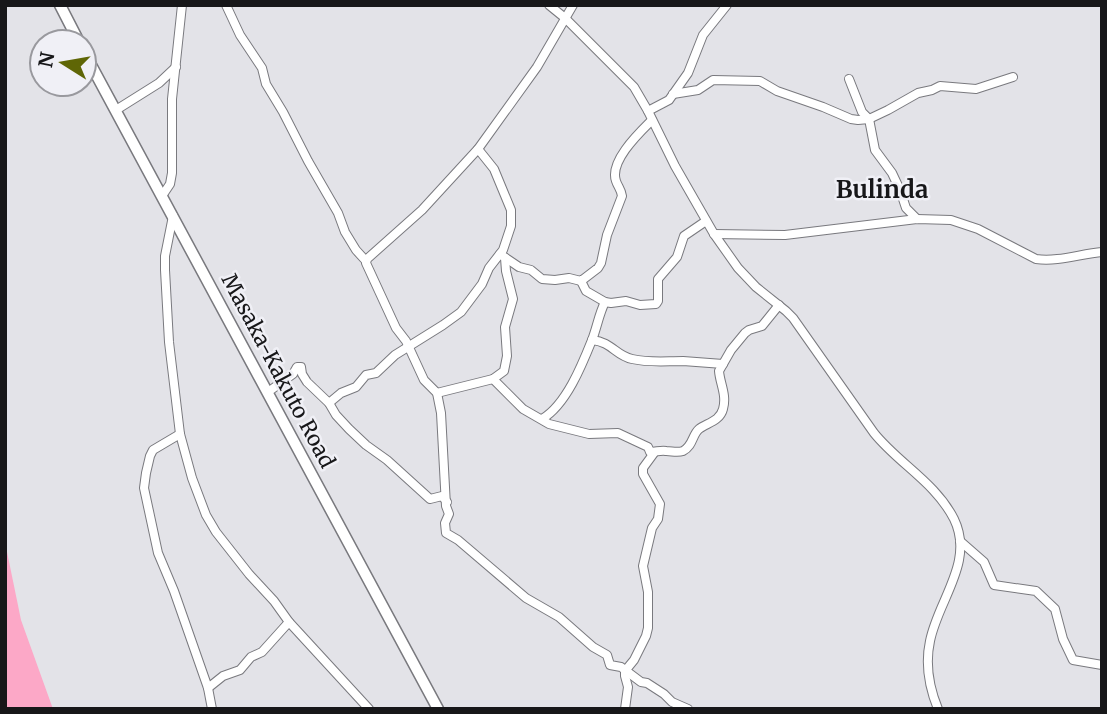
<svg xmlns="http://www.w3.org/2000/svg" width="1107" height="714" font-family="Merriweather,serif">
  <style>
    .green { fill: #fca8c7 }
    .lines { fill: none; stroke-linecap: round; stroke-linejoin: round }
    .minor-casing { stroke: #79797e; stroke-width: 10 }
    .highway-casing { stroke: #79797e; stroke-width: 13 }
    .minor { stroke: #fff; stroke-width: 8 }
    .highway { stroke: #fff; stroke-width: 10 }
    .labels { text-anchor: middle; stroke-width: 5; stroke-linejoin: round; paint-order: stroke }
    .street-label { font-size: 21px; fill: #171719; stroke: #f0f0f6 }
    .quarter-label { font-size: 24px; font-weight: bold; fill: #171719; stroke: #f0f0f6 }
  </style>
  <rect width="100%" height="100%" fill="#e3e3e8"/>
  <path class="green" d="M5,542L21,620L53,709H5Z"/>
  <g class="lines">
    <g class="minor-casing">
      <g id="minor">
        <path d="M226,5L240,35L262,68L266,84L283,112L308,161L338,213L345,232L356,250L366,261"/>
        <path d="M549,5L565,18L634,87L648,111L675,166L714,234L738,268L756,287L786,311L793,318L874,433C899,464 935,482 954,519C975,562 938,600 930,641C925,664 929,687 938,709"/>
        <path d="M573,5L537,67L478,149L422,210L367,259L366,263L396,328L406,341L424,380L437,393L441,413L446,506L449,514L445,523L446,533L458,540L526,598L559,617L593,647L607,655L610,665L621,667L641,682L647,683L664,694L672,702L688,709"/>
        <path d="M849,79L862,112L869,119L875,150L892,173L900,190L906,208L917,219"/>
        <path d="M673,94L698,90L713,80L760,81L777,91L823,107L851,119L858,120L869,119L888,110L918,93L932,90L940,86L976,89L1013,77"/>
        <path d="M116,110L159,83L176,67"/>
        <path d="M648,111L669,100L688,73L703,35L727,5"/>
        <path d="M162,196L170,184L172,173V99L182,5"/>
        <path d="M173,216L165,256V270L169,342L180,434L192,478L206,515L216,532L249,574L274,601L289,622L369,709"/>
        <path d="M714,234L785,235L917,219L951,220L978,229L1036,259C1058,262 1080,254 1102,252"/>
        <path d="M500,254L519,267L531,270L542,279L555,280L569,278L581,281L598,268L601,263L607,235L622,196C621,189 618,187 616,181C609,161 640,132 652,120"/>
        <path d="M581,281L586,291L605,302L611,303L626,301L640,305L656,304L658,301V279L677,257L684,236L706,221"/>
        <path d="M592,340C612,342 615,355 632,359C650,363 665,361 683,361C696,362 709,363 723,364"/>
        <path d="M493,379L523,409L549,424L589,434L618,433L648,447L650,452C656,452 661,450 666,451C672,451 677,453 683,451C693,446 692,435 699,429C707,423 720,421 723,409C727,395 720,384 719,371L731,350L745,333L749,330L762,326L779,305"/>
        <path d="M268,392L293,374L297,367H301L302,374L307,382L329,403L336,415L349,429L366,445L387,460L430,499L442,496L447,502"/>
        <path d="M437,393L493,379L504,371L507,356L505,327L513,299L506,271L505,258"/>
        <path d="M329,403L341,393L356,387L366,375L376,373L395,355L443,325L461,312L482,284L489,268L503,250L511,226V210L494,169L478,149"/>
        <path d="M542,419C566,405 582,365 592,340C597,327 599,314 605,302"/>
        <path d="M180,434L153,450L150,456L146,473L144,488L158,553L174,591L208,688L212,709"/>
        <path d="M960,541L984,562L994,585L1036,591L1055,609L1063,639L1073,660L1102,665"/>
        <path d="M208,688L223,676L240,670L251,657L262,652L289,622"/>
        <path d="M625,709L628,687L625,676V671L634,660L646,636L648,628V592L643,566L652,528L658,519L660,504L643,474V468L654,453"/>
      </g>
    </g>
    <g class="highway-casing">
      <g id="highway">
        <path d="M60,5L79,42"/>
        <path d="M84,52L438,709"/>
      </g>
    </g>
    <use href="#minor" class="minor"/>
    <use href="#highway" class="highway"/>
  </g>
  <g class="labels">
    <g class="street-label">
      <text transform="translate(278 371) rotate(62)" y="7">Masaka-Kakuto Road</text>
    </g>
    <g class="quarter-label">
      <text x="882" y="198">Bulinda</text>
    </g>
  </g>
  <rect width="1107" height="714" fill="none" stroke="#171719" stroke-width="14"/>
  <g transform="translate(63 63) rotate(281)"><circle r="33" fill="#f0f0f6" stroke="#99999e" stroke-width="2"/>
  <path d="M0-5L12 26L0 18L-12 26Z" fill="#5f6606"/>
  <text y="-10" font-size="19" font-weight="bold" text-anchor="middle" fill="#171719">N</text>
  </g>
</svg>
